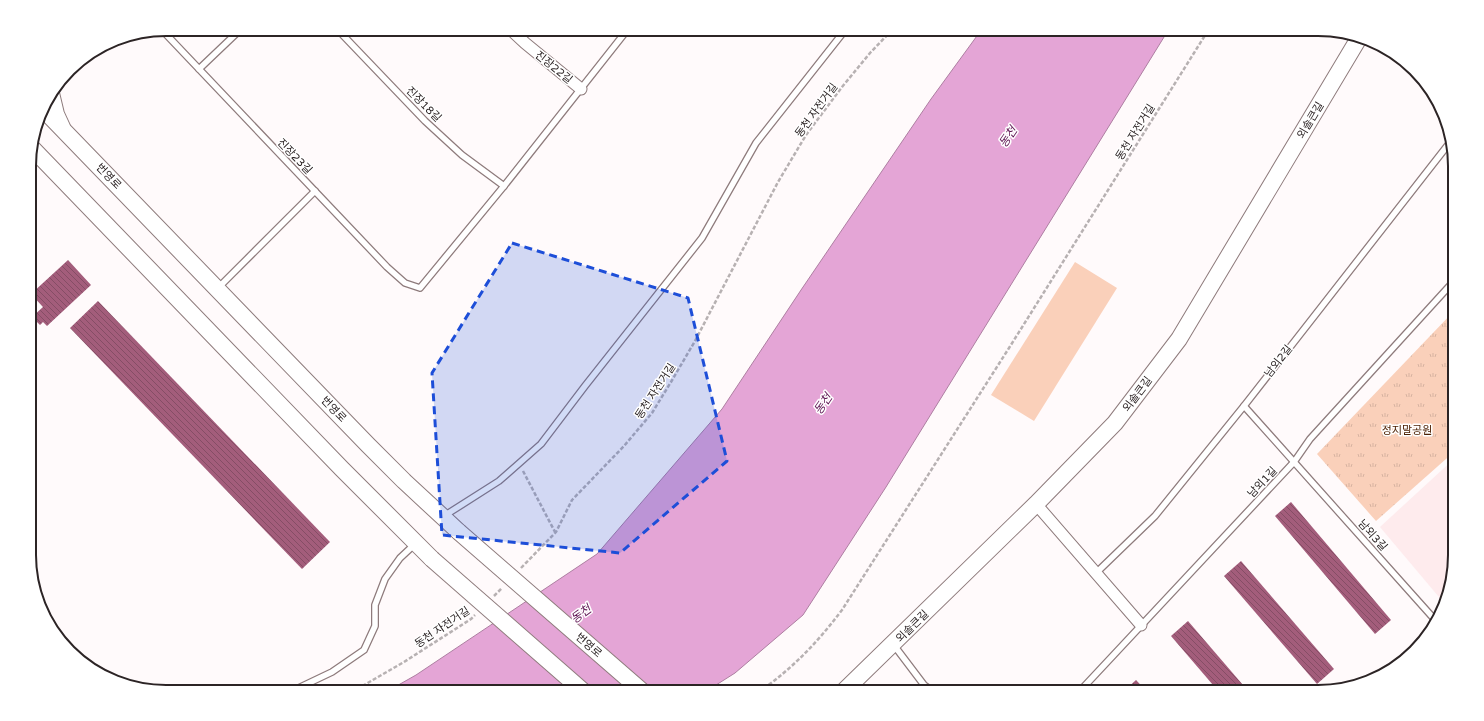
<svg xmlns="http://www.w3.org/2000/svg" width="1484" height="721" font-family="'Varela Round','Noto Sans KR',sans-serif">
  <style>
    .built { fill: #feebed }
    .park { fill: url(#park-tufts) }
    .pitch { fill: #fad0ba }
    .water { fill: #e4a5d6; stroke: #ad7ea1 }
    .building { fill: url(#building-back-hatch) }
    .lines { fill: none; stroke-linecap: round; stroke-linejoin: round }
    .service-casing { stroke: #8e7b7c; stroke-width: 8 }
    .minor-casing { stroke: #8e7b7c; stroke-width: 13 }
    .tertiary-casing { stroke: #8e7b7c; stroke-width: 16 }
    .secondary-casing { stroke: #8e7b7c; stroke-width: 18 }
    .path { stroke: #b7b1b2; stroke-width: 2.5; stroke-dasharray: 4 2; stroke-linecap: butt }
    .service { stroke: #fff; stroke-width: 5.5 }
    .minor { stroke: #fff; stroke-width: 11 }
    .tertiary { stroke: #fff; stroke-width: 14 }
    .secondary { stroke: #fff; stroke-width: 16 }
    .secondary-bridge-casing { stroke: #8e7b7c; stroke-width: 18; stroke-linecap: butt }
    .secondary-bridge { stroke: #fff; stroke-width: 16 }
    .marked { fill: #1d4ed8; fill-opacity: 0.2; stroke: #1d4ed8; stroke-width: 3; stroke-dasharray: 8 5; stroke-linejoin: round }
    .labels { text-anchor: middle; stroke-width: 3; stroke-linejoin: round; paint-order: stroke }
    .street-label { font-size: 11px; fill: #2c2425; stroke: #fff }
    .park-label { font-size: 11px; fill: #4c2003; stroke: #fff }
    .water-label { font-size: 12px; font-style: italic; fill: #5e1553; stroke: #fff }
    .rim { fill: none; stroke: #2c2425; stroke-width: 2 }
  </style>
  <defs>
    <pattern id="park-tufts" width="24" height="20" patternUnits="userSpaceOnUse"><rect width="24" height="20" fill="#fad0ba"/><path d="M3 7l-1-3M5 7V3M7 7l1-3M15 17l-1-3M17 17v-4M19 17l1-3" fill="none" stroke="#d6b2a0"/></pattern>
    <pattern id="building-back-hatch" width="6" height="6" patternUnits="userSpaceOnUse"><rect width="6" height="6" fill="#a35d7b"/><path d="M-1 5l2 2M0 0l6 6M5-1l2 2" fill="none" stroke="#854d65"/></pattern>
  </defs>
  <rect width="100%" height="100%" fill="#fffafb"/>
  <path class="built" d="M1455,458V555L1444,603L1380,527Z"/>
  <path class="park" d="M1454,311L1455,451L1376,521L1317,454Z"/>
  <path class="pitch" d="M1075,262L1117,288L1034,421L991,395Z"/>
  <path class="water" d="M982,29H1169L886,487L803,615L735,673L705,692H386L416,675L597,554L722,409L801,290L931,99Z"/>
  <g class="building">
    <path d="M68,260L91,285L47,326L43,322L40,325L32,317L43,307L31,294Z"/>
    <path d="M98,301L330,542L302,569L70,328Z"/>
    <path d="M1291,502L1391,620L1375,634L1275,516Z"/>
    <path d="M1241,561L1334,669L1317,684L1224,576Z"/>
    <path d="M1188,621L1249,692H1219L1171,636Z"/>
    <path d="M1136,680L1147,692H1123Z"/>
  </g>
  <g class="lines">
    <g class="service-casing">
      <g id="service">
        <path d="M337,29L425,121L462,155L504,186"/>
        <path d="M162,30L387,267L405,283L420,288L504,186L628,29"/>
        <path d="M199,69L241,29"/>
        <path d="M218,288L315,191"/>
        <path d="M1244,406L1436,621"/>
        <path d="M444,516L499,481L541,444L585,386L702,238L756,143L846,29"/>
        <path d="M1096,573L1155,516L1244,406L1451,141"/>
        <path d="M893,644L924,685L934,692"/>
        <path d="M290,692L332,672L364,650L375,626V605L385,579L400,558L415,544"/>
        <path d="M1079,692L1294,462L1310,439L1454,281"/>
      </g>
    </g>
    <g class="minor-casing">
      <g id="minor">
        <path d="M510,29L525,43L581,89"/>
        <path d="M1036,504L1141,625"/>
      </g>
    </g>
    <g class="tertiary-casing">
      <path id="tertiary" d="M52,93L57,114L63,127"/>
    </g>
    <g class="secondary-casing">
      <g id="secondary">
        <path d="M42,108L368,445L404,481L459,532"/>
        <path d="M32,148L342,469L432,559"/>
        <path d="M843,692L1036,504L1115,423L1179,339L1359,38"/>
      </g>
    </g>
    <g class="path">
      <path d="M523,471L555,532"/>
      <path d="M521,568L556,532L572,500L624,446L652,413L671,382L695,341L778,182L806,135L842,87L870,53L893,29"/>
      <path d="M494,596L502,588"/>
      <path d="M352,692L404,662L471,619L475,615"/>
      <path d="M759,692C794,667 816,644 842,610L1009,348L1209,29"/>
    </g>
    <use href="#service" class="service"/>
    <use href="#minor" class="minor"/>
    <use href="#tertiary" class="tertiary"/>
    <use href="#secondary" class="secondary"/>
    <g class="secondary-bridge-casing">
      <g id="secondary-bridge">
        <path d="M459,532L643,692"/>
        <path d="M432,559L584,692"/>
      </g>
    </g>
    <use href="#secondary-bridge" class="secondary-bridge"/>
  </g>
  <path class="marked" d="M512,243L688,298L727,461L620,553L442,535L432,373Z"/>
  <g class="labels">
    <g class="street-label">
      <text transform="translate(554 67) rotate(39)" y="4">진장22길</text>
      <text transform="translate(424 104) rotate(45)" y="4">진장18길</text>
      <text transform="translate(816 110) rotate(-54)" y="4">동천 자전거길</text>
      <text transform="translate(1310 120) rotate(-59)" y="4">외솔큰길</text>
      <text transform="translate(1135 132) rotate(-58)" y="4">동천 자전거길</text>
      <text transform="translate(295 156) rotate(46)" y="4">진장23길</text>
      <text transform="translate(109 176) rotate(46)" y="4">번영로</text>
      <text transform="translate(1278 361) rotate(-52)" y="4">남외2길</text>
      <text transform="translate(655 391) rotate(-57)" y="4">동천 자전거길</text>
      <text transform="translate(1137 394) rotate(-53)" y="4">외솔큰길</text>
      <text transform="translate(334 409) rotate(46)" y="4">번영로</text>
      <text transform="translate(1262 482) rotate(-47)" y="4">남외1길</text>
      <text transform="translate(1373 535) rotate(48)" y="4">남외3길</text>
      <text transform="translate(912 626) rotate(-44)" y="4">외솔큰길</text>
      <text transform="translate(442 627) rotate(-34)" y="4">동천 자전거길</text>
      <text transform="translate(589 645) rotate(41)" y="4">번영로</text>
    </g>
    <g class="park-label">
      <text x="1407" y="434">정지말공원</text>
    </g>
    <g class="water-label">
      <text transform="translate(1008 137) rotate(-55)" y="4">동천</text>
      <text transform="translate(823 404) rotate(-55)" y="4">동천</text>
      <text transform="translate(581 614) rotate(-36)" y="4">동천</text>
    </g>
  </g>
  <path d="M0 0H1484V721H0ZM166 36H1318A130 130 0 0 1 1448 166V555A130 130 0 0 1 1318 685H166A130 130 0 0 1 36 555V166A130 130 0 0 1 166 36Z" fill="#fff" fill-rule="evenodd"/>
  <path class="rim" d="M166 36H1318A130 130 0 0 1 1448 166V555A130 130 0 0 1 1318 685H166A130 130 0 0 1 36 555V166A130 130 0 0 1 166 36Z"/>
</svg>
